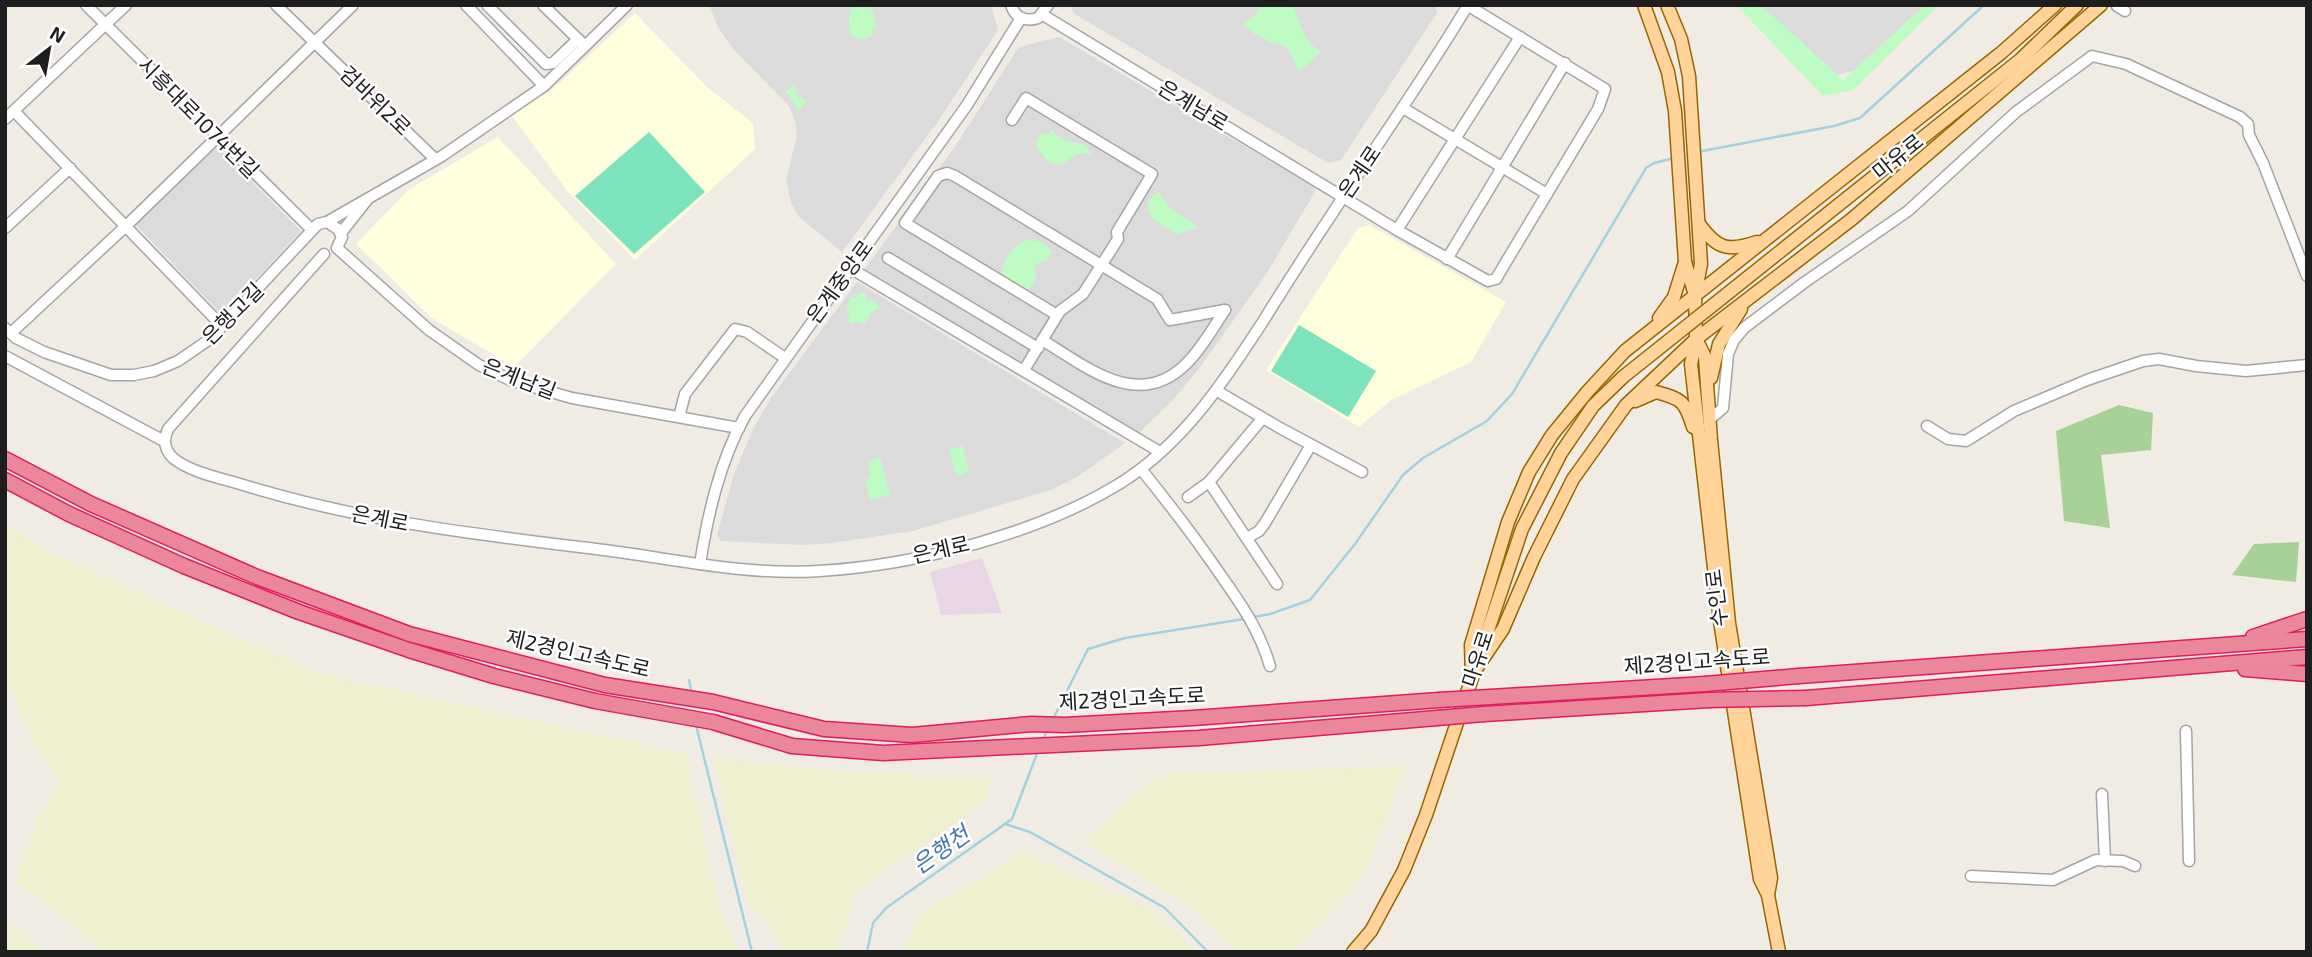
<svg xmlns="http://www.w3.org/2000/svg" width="2312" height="957" font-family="'Exo 2','Noto Sans KR',sans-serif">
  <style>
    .residential { fill: #dcdbdb }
    .industrial { fill: #e9d5e5 }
    .education { fill: #ffd }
    .farmland { fill: #edefce }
    .forest { fill: #a7d196 }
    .park { fill: #befcc3 }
    .pitch { fill: #7de3bc }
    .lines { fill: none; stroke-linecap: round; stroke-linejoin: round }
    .stream { stroke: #a2d2e0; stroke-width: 2.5 }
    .minor-casing { stroke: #a5a5a5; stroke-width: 13 }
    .major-casing { stroke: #986600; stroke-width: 15 }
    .highway-casing { stroke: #e31b60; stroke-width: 17 }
    .minor { stroke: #fff; stroke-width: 10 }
    .major { stroke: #ffd399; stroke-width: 12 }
    .highway { stroke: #eb879a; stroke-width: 14 }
    .major-bridge-casing { stroke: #986600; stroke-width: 15; stroke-linecap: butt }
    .highway-bridge-casing { stroke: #e31b60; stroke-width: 17; stroke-linecap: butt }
    .major-bridge { stroke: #ffd399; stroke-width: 12 }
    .highway-bridge { stroke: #eb879a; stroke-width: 14 }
    .labels { text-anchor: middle; stroke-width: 5; stroke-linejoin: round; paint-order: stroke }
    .street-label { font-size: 21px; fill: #1e1e1e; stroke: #fff }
    .water-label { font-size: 23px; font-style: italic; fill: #4277ab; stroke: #fff }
  </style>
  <rect width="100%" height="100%" fill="#f0ece4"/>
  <g class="residential">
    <path d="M709,5H991L998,30L939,120L842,252L799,217L791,203L786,179L797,136L795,121L789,106L733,49L718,27Z"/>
    <path d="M1071,5H1436L1437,13L1341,160L1328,163L1073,13Z"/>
    <path d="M1753,5H1929L1859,69L1823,79Z"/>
    <path d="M1059,37L1314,187L1315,192L1265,276L1198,370L1172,401L1138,434L863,271L954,148L1019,47Z"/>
    <path d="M211,148L219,149L301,231L224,313H220L138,227L135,219Z"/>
    <path d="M857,282L1125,443L1077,477L1051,490L913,531L832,543L803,545L721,541L717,535L734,474L754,427L771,398Z"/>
  </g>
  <path class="industrial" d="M982,558L1002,613L941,615L930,572Z"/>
  <g class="education">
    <path d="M635,13L707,87L753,123L755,149L635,260L568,192L512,116L553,89Z"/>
    <path d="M498,137L616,264L514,367L432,318L356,244L408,190Z"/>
    <path d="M1369,225L1506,302L1471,362L1391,400L1359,427L1266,370L1358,228Z"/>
  </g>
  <g class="farmland">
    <path d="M5,525L45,550L315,672L686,754L719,905L738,952H87L96,944L16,881L38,816L60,783L28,735L5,672Z"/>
    <path d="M713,757L855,773L992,776L986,800L858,890L836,952H782L772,927L748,906Z"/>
    <path d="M1406,766L1365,873L1294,952H1235L1193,909L1083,841L1157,775Z"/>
    <path d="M1023,853L1147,906L1195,952H899L923,912Z"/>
    <path d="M11,923L43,952H5V927Z"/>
  </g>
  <g class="forest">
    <path d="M2119,405L2153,413L2151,450L2101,455L2110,528L2064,521L2056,431Z"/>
    <path d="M2299,542L2296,582L2232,575L2254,544Z"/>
  </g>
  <g class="park">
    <path d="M852,5H871L877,27L872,28L873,34C866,41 857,42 850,33L849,18Z"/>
    <path d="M1261,5H1292C1303,23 1301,40 1321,52L1299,72L1290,52L1285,46L1267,41L1242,26L1256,14Z"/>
    <path d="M1736,5H1761L1843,80L1925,5H1939L1853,90L1823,96Z"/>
    <path d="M794,85L797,90L795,94L807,101L799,111L786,91Z"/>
    <path d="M1051,130L1061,139L1085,145L1092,155C1078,150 1072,157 1062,165L1051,164L1039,151L1036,144L1040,133L1047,135Z"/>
    <path d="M1158,192C1164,199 1170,210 1178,214C1187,219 1191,219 1197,228L1177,234C1161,225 1132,210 1158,192Z"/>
    <path d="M1028,239L1041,242L1052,252L1046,262C1036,261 1031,269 1037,277L1027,293L1001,278C1002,260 1011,246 1028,239Z"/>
    <path d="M859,293H866L867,302L873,300L880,307L870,313L866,323L862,324L859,321L852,324L848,321L850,314L846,310L851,297L855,298Z"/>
    <path d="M963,446L969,472L956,476L949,449Z"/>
    <path d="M880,457L890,495L870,500L866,483L870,473L868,462Z"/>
  </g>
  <g class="pitch">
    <path d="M649,132L705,192L634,254L575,196Z"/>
    <path d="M1299,325L1376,371L1348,417L1271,371Z"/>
  </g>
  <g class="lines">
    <g class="stream">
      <path d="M1697,152L1834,126L1860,118L1984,5"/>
      <path d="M1254,617L1270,614L1310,600L1355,544L1403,475L1423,458L1487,421L1512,394L1646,168L1654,163L1674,158"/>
      <path d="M689,680L692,694"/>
      <path d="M1053,719L1088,649L1125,638L1244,619"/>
      <path d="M696,725L752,952"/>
      <path d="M1042,742L1048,729"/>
      <path d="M1005,824L1030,832L1165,908L1208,952"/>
      <path d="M867,952L873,923L886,908L1012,819L1038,751"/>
    </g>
    <g class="minor-casing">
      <g id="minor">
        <path d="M86,5L312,230"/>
        <path d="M276,5L435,159"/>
        <path d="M466,5L544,86"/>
        <path d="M487,5L546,64L553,63L578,39"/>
        <path d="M543,5L581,42"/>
        <path d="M1011,5C1015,18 1026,22 1038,18L1048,5"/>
        <path d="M2117,6L2125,11"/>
        <path d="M1043,15L1397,230L1488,281L1496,279L1503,267L1598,109L1605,89L1467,5"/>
        <path d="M1403,108L1547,194"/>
        <path d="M14,111L221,325"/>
        <path d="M5,119L126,5"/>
        <path d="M1012,120L1026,98L1152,174L1117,232L1118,239L1083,294L1060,311L1024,370"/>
        <path d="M327,222L442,156L544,86L627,5"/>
        <path d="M5,228L70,168"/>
        <path d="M1397,230L1520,37"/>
        <path d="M341,233L367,200"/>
        <path d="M337,248L429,330L479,365L512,381L572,398L739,428"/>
        <path d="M324,254L168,429C163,440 164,449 173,458C190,472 220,478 240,484C360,521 473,534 596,549C671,558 745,576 820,571C916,565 1037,534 1119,484C1182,445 1223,383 1262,323C1285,286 1308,250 1332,214C1377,144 1425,77 1468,5"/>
        <path d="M888,258L1038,348"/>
        <path d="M1447,259L1565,63"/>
        <path d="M850,268L1160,452"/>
        <path d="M1057,315L905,223L938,176L947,173L955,176L1157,299L1170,320L1225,310"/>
        <path d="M5,328L16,338L44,352L111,375H134L154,371L178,361L210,339L318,224L327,222L338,229L342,237L337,248"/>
        <path d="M11,333L126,226L353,5"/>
        <path d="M1042,340C1087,367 1139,412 1187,363C1202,348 1213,328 1225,310"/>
        <path d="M5,356L164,441"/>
        <path d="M1217,391L1280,428L1362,472"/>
        <path d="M679,417L685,394L735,329L747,332L785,358"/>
        <path d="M1709,420L1723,408L1728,354L1734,340L1744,328L1805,282L1908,211L2016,112L2092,56L2126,64L2240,117L2248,124L2249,135L2263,163L2307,276"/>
        <path d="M1927,426L1948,439L1966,441L2014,411L2087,380L2143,361L2159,359L2196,366L2246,371L2307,365"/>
        <path d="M1141,469C1166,500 1190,531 1213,564C1237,599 1258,625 1270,666"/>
        <path d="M1209,482L1277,584"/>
        <path d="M1188,497L1209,482L1262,419"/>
        <path d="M1247,538L1259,531L1265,523L1311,445"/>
        <path d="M700,564C708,513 720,461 745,416L967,105L1021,18"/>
        <path d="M2186,731L2189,861"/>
        <path d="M2102,794L2105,861"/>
        <path d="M1971,876L2053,880L2096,860L2123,861L2135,866"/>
      </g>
    </g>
    <g class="major-casing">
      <g id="major">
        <path d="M1644,5L1668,72L1675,111L1685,262L1695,295L1696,339L1691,364L1720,621L1760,879L1768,895L1779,952"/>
        <path d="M1667,5L1681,39L1689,76L1701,264L1695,295"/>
        <path d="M1699,224C1717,249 1728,252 1757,242"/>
        <path d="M1777,254L2020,60L2077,5"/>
        <path d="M1659,318L1674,297L1685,262"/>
        <path d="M1696,339L1705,357L1711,440L1729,623L1771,878L1768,895"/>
        <path d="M1711,378L1719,344L1741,309"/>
        <path d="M1635,401L1656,392C1682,399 1685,401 1693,427"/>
        <path d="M1472,675L1503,629L1534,557L1573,479L1626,405L1696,339L1852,219L2101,5"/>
        <path d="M1472,675L1471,645L1508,522L1529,472L1552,435L1588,391L1625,351L2001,53L2055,5"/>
        <path d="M1353,952L1371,931L1404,870L1426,815L1522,529L1561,453L1593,406L1623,377"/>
      </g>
    </g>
    <g class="highway-casing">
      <g id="highway">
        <path d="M5,459L91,504L257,577L409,634L605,685L713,702L824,729L912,735L1031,724L1065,725L1193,718L1439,700"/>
        <path d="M5,480L69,514L184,566L299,612L409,650L494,676L595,701L713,722L792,746L883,753L1199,738L1437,718"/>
        <path d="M2253,637L2307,619"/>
        <path d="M2245,669L2307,674"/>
        <path d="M1799,676L2307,639"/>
        <path d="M1490,697L1705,684"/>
        <path d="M1806,698L2307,657"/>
        <path d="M1484,714L1709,700"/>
      </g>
    </g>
    <use href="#minor" class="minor"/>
    <use href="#major" class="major"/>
    <use href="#highway" class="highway"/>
    <g class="major-bridge-casing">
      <path id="major-bridge" d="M1623,377L1777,254"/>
    </g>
    <g class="highway-bridge-casing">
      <g id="highway-bridge">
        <path d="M1705,684L1799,676"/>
        <path d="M1439,700L1490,697"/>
        <path d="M1709,700L1806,698"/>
        <path d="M1437,718L1484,714"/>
      </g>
    </g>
    <use href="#major-bridge" class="major-bridge"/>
    <use href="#highway-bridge" class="highway-bridge"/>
  </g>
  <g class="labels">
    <g class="street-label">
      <text transform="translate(375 101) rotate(44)" y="7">검바위2로</text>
      <text transform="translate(1193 106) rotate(31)" y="7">은계남로</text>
      <text transform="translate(198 118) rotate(45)" y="7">시흥대로1074번길</text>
      <text transform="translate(1898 157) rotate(-39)" y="7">마유로</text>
      <text transform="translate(1360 172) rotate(-56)" y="7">은계로</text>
      <text transform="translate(840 282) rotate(-54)" y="7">은계중앙로</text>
      <text transform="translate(233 314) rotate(-45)" y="7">은행고길</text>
      <text transform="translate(519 379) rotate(21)" y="7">은계남길</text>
      <text transform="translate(380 519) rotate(11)" y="7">은계로</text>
      <text transform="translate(941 550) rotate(-13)" y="7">은계로</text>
      <text transform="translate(1717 598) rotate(-97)" y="7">수인로</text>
      <text transform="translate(578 654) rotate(13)" y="7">제2경인고속도로</text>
      <text transform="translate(1478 659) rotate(-72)" y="7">마유로</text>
      <text transform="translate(1697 662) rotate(-4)" y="7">제2경인고속도로</text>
      <text transform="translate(1132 699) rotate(-3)" y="7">제2경인고속도로</text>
    </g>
    <g class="water-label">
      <text transform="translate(941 850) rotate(-35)" y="8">은행천</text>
    </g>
  </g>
  <rect width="2312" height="957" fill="none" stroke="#1e1e1e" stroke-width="14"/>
  <g transform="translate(49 49) rotate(31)" stroke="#ffffff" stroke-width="5" paint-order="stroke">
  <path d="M0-5L12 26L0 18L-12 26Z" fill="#1e1e1e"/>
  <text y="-10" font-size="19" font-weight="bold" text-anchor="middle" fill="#1e1e1e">N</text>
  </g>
</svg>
